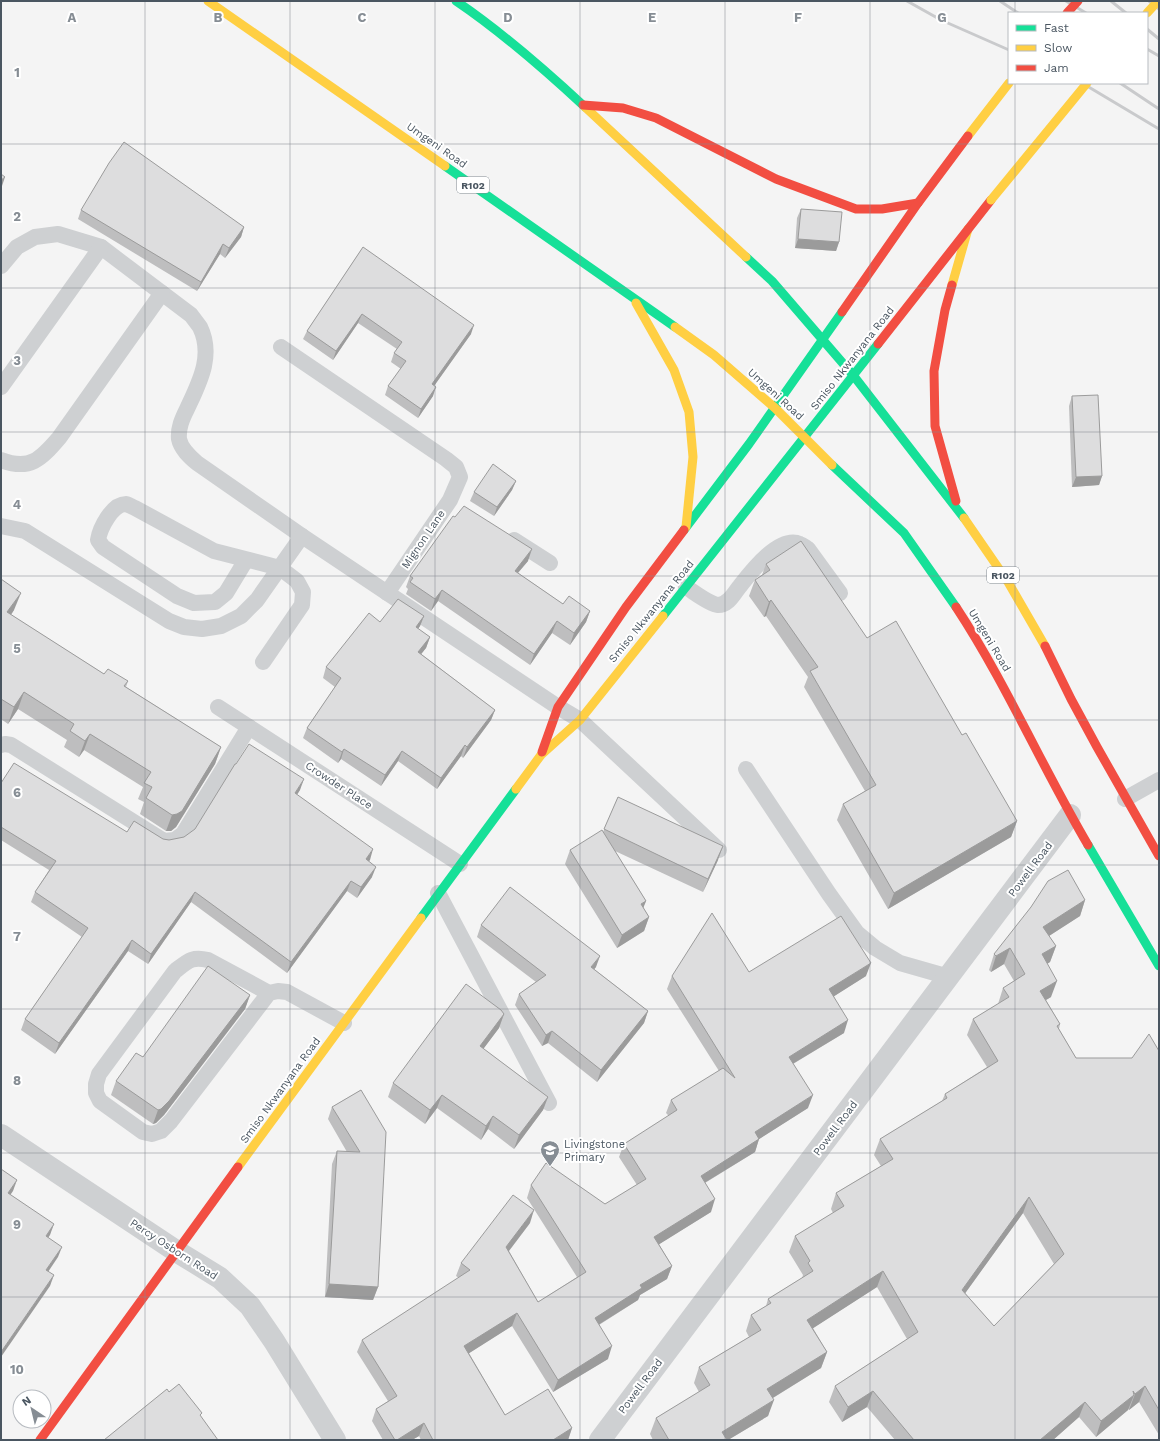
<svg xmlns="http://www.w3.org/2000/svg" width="1160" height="1441" font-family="'Work Sans',sans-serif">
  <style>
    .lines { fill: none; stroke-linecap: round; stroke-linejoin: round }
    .lane { stroke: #ced0d2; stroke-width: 16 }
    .street { stroke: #ced0d2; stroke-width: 22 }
    .fast { stroke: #16e098; stroke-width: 9 }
    .slow { stroke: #ffcf43; stroke-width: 9 }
    .jam { stroke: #f24e42; stroke-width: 9 }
    .rail { stroke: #c9cacc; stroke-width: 3 }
    .slow-bridge { stroke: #ffcf43; stroke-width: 9 }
    .jam-bridge { stroke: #f24e42; stroke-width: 9 }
    .wall { fill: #bebebf; fill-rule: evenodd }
    .shaded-wall { fill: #9b9b9b }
    .building { fill: #ddddde; stroke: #9b9b9b; fill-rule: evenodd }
    .grid { fill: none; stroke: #868d94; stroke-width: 1; stroke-opacity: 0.55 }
    .labels { text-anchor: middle; stroke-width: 4; stroke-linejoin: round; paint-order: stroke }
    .shield { fill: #fff; stroke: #808990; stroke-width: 1 }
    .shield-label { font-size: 10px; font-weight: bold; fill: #4a5661 }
    .street-label { font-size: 11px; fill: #4a5661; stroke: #fff }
    .poi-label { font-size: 11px; fill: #4a5661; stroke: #fff; text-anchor: start }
    .grid-label { font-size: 13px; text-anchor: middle; font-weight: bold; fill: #868d94; stroke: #fff; stroke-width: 4; stroke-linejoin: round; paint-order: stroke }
  </style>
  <rect width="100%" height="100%" fill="#f4f4f4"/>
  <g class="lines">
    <g class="lane">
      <path d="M1,266L17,247L35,237L58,234L101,247L191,315C194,319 197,323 200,327C214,356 199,383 187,409C182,419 178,428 179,439C181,449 190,457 197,463L302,536L558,707L580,720L719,850"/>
      <path d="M281,347L446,459L456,467L460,477L450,500L387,593"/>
      <path d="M1,387L101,247"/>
      <path d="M1,460C30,471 41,459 59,438L162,293"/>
      <path d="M1,526L25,531L169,621L184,627L202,629L221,626L241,616L257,600L302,536"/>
      <path d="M514,540L550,563"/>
      <path d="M246,560L226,593L215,602L194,603L177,596L115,555L103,547L98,540C100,528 112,504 126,504C128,504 132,507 135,508L214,551L280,568L297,581L303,592L302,605L263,662"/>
      <path d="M686,587C694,592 709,604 718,605C729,605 734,593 740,586C751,572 779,535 800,544C803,545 805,547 808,549L840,593"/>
      <path d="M218,707L460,864"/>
      <path d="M1,745L5,744L11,745L164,841L175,840L183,834L249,727"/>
      <path d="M746,769L829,894L857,933L875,948L900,963L949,977"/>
      <path d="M1125,799L1159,780"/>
      <path d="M438,893L549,1103"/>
      <path d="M269,993L208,960C192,956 188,961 175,971L99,1074L96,1084V1093L100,1101L143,1132L152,1134L161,1131L171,1121L269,993L278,991L287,992L344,1023"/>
    </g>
    <g class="street">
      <path d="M1,1135L176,1251L220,1278L250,1306L274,1341L335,1440"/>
      <path d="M600,1440L1070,815"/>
    </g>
    <g class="fast">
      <path d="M456,1C502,32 544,69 585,107"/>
      <path d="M445,166L675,327"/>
      <path d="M746,257L772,281L853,375L964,518"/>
      <path d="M832,465L904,533L956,607"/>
      <path d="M684,530L749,444L842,312"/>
      <path d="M663,616L878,344"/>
      <path d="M1088,845L1159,966"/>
      <path d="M421,918L516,789"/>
    </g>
    <g class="slow">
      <path d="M208,1L445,166"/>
      <path d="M585,107L746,257"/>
      <path d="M968,136L1009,83"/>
      <path d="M952,285L968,229"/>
      <path d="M636,303L674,370L689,412L693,457L686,527"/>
      <path d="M675,327L714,355L775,408L832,465"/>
      <path d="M964,518L1008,582L1045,646"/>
      <path d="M516,789L541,755L580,720L663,616"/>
      <path d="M238,1167L421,918"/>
    </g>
    <g class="jam">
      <path d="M583,105L623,108L656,118L776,179L856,209H882L918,203"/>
      <path d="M952,285L945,310L934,371L935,426L956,501"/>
      <path d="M842,312L918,203L968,136"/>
      <path d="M878,344L991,200"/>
      <path d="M956,607C1006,683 1042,767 1088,845"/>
      <path d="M1045,646L1071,699L1097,747L1159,856"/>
      <path d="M542,752L558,707L626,607L684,530"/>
      <path d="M40,1440L238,1167"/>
    </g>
    <g class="rail">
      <path d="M907,1L941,20L1009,50"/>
      <path d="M1000,1L1018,13"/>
      <path d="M1066,1L1086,13"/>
      <path d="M1111,1L1126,13"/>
      <path d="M1149,1L1159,9"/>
      <path d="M1147,29L1159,39"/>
      <path d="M1147,49L1159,56"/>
      <path d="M1082,83L1159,129"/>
      <path d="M1120,83L1159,109"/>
    </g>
    <g class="slow-bridge">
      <path d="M1147,13L1158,1"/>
      <path d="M991,200L1087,83"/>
    </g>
    <path class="jam-bridge" d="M1067,13L1078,1"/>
  </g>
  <g class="wall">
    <path d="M801,209L839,242L836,251L795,248L797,218Z"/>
    <path d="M81,210L244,227L241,237L225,258L220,254L197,291L78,219Z"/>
    <path d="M363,247L471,334L434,386L433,396L418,418L385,395L388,386L401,369L391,362L394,353L397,349L358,323L333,360L303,339L307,331Z"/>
    <path d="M1072,396L1102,476L1099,485L1072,487L1069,406Z"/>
    <path d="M516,481L512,490L494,516L470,501L474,492Z"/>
    <path d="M455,517L528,561L518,573L563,604L590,611L586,622L570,645L552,633L530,665L438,601L431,611L406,594L408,589L406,587L410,576Z"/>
    <path d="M766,564L867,638L962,735L1017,821L1011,837L888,909L837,820L843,804L865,791L804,687L808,677L766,616L764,617L749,596L755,580L762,575Z"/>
    <path d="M1,579L14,610L11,615L104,674L128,681L126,687L221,747L215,764L176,827L171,831H166L140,814L144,802L138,799L143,787L84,750L79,757L64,747L67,740L18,709L8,724L1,719Z"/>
    <path d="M424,616L420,626L418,629L430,637L426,648L421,654L495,710L491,720L463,758L461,756L437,789L398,761L381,786L341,759L338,763L303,738L307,728L335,687L323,678L326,667L380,622Z"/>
    <path d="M1,783L127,832L169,840L184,837L300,790L297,795L370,860L368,861L372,877L357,898L347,891L287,973L191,902L148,964L128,951L55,1054L21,1030L25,1019L82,937L31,902L35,892L49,870L1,840Z"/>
    <path d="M618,797L718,860L703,892L615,851L646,901L643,907L649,917L644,931L617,948L565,864L570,850L603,832Z"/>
    <path d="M1085,900L1080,916L1049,936L1056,946L1050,962L1047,964L1051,997L1046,1000L1060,1024L1059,1029L1076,1058H1132L1159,1051V1435L1139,1402L1129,1410V1409L1128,1410L1096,1437L1079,1417L1053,1440H895L867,1407L842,1422L829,1402L835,1386L907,1339L877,1287L813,1328L827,1352L821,1368L773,1398L768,1416L728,1440H653L650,1434L656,1418L699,1392L694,1383L699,1367L749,1337L746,1331L751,1315L766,1306L768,1299L802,1278L803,1275L789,1252L795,1236L833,1213L831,1209L836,1193L881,1166L874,1155L880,1139L942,1101L945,1094L987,1067L967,1035L973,1019L998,1004L1003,988L1014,981L1004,964L991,972L989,970L994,954ZM1023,1213L1054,1264L994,1326L965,1293Z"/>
    <path d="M481,925L596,967L594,969L648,1011L644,1023L597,1082L548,1043L542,1046L515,1005L519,994L536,982L477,937Z"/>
    <path d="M749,972L866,976L834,996L844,1033L793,1064L808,1108L759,1139L755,1152L705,1183L711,1212L659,1244L672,1266L667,1279L640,1295L638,1300L599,1325L608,1359L553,1392L512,1326L469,1353L505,1415L572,1428L568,1440H421L419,1436L412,1440H383L372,1421L376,1409L388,1401L357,1352L362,1340L459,1278L456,1276L461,1263L530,1223L509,1251L538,1302L577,1277L527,1198L531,1185L605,1204L637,1185L619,1157L624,1144L669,1116L666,1113L671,1100L719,1071L667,989L672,976Z"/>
    <path d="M250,995L245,1009L164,1115L156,1123L153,1124L111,1095L116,1081Z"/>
    <path d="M504,1014L499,1028L483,1049L548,1097L543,1110L514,1149L488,1129L481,1140L437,1108L425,1124L388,1097L393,1083Z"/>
    <path d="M361,1090L378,1287L373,1300L325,1297L332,1164L337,1151L347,1152L328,1119L332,1107Z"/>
  </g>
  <g class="shaded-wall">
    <path d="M5,177L1,189V180Z"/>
    <path d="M244,227L241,237L225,258L229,248Z"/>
    <path d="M798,239L839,242L836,251L795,248Z"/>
    <path d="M223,244L220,254L197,291L201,282Z"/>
    <path d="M362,314L358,323L333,360L336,351Z"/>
    <path d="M474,325L471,334L429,393L432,384Z"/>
    <path d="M436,387L433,396L418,418L421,409Z"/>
    <path d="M1102,476L1099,485L1072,487L1076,477Z"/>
    <path d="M516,481L512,490L494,516L497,507Z"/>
    <path d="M532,549L528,561L510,582L515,571Z"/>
    <path d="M442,590L438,601L431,611L435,599Z"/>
    <path d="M21,593L14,610L1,629L7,612Z"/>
    <path d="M771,600L766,616L764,617L769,602Z"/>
    <path d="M590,611L586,622L570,645L574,633Z"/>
    <path d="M424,616L420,626L412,637L416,627Z"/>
    <path d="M557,621L552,633L530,665L534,654Z"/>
    <path d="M430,637L426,648L414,663L418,652Z"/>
    <path d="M24,692L18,709L8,724L14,707Z"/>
    <path d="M495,710L491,720L463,758L467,747Z"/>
    <path d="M90,734L84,750L79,757L85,741Z"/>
    <path d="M465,745L461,756L437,789L441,778Z"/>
    <path d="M221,747L215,764L176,827L171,831H166L172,815Z"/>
    <path d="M344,749L341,759L338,763L342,752Z"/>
    <path d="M402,751L398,761L381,786L385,775Z"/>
    <path d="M304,779L300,790L291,803L295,793Z"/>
    <path d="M1017,821L1011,837L888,909L894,893Z"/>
    <path d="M723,846L718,860L703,892L708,879Z"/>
    <path d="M373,849L370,860L362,870L366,859Z"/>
    <path d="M376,867L372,877L357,898L361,887Z"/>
    <path d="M351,881L347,891L287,973L291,962Z"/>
    <path d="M195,892L191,902L148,964L151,954Z"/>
    <path d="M1085,900L1080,916L1038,943L1043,927Z"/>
    <path d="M646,901L641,914V904Z"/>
    <path d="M649,917L644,931L617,948L622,935Z"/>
    <path d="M132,940L128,951L55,1054L59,1043Z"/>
    <path d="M1056,946L1050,962L1037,970L1042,954Z"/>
    <path d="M1010,948L1004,964L991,972L996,956Z"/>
    <path d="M600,956L596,967L587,978L591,967Z"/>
    <path d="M871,963L866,976L825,1002L829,989Z"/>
    <path d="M1057,981L1051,997L1034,1007L1040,991Z"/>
    <path d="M250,995L245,1009L164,1115L156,1123L153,1124L158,1110Z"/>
    <path d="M648,1011L644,1023L597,1082L601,1070Z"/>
    <path d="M504,1014L499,1028L475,1060L480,1046Z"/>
    <path d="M848,1020L844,1033L784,1069L789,1057Z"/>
    <path d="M552,1031L548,1043L542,1046L546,1035Z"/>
    <path d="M442,1095L437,1108L425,1124L430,1110Z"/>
    <path d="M813,1095L808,1108L750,1145L755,1132Z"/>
    <path d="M548,1097L543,1110L514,1149L519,1135Z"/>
    <path d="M493,1116L488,1129L481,1140L486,1126Z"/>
    <path d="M759,1139L755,1152L696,1188L701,1176Z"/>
    <path d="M17,1180L13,1191L4,1204L8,1193Z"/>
    <path d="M1029,1197L1023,1213L956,1306L962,1290Z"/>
    <path d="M715,1199L711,1212L650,1250L654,1237Z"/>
    <path d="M534,1210L530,1223L502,1260L506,1247Z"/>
    <path d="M54,1224L50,1235L42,1247L46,1236Z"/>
    <path d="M62,1247L58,1257L42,1281L46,1270Z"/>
    <path d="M672,1266L667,1279L640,1295L638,1300L590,1330L595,1318L640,1285Z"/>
    <path d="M883,1271L877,1287L801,1336L807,1320Z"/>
    <path d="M54,1275L50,1286L1,1357V1352Z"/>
    <path d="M329,1284L378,1287L373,1300L325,1297Z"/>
    <path d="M517,1313L512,1326L460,1359L464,1346Z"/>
    <path d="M612,1346L608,1359L553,1392L558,1380Z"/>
    <path d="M827,1352L821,1368L761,1405L767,1389Z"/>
    <path d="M1145,1386L1139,1402L1129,1410L1135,1394Z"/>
    <path d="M873,1391L867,1407L842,1422L848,1407Z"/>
    <path d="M1134,1395L1128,1410L1096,1437L1101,1421Z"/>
    <path d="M774,1400L768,1416L728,1440H719L722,1432Z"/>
    <path d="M1085,1402L1079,1417L1053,1440H1040Z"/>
    <path d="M424,1423L419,1436L412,1440H397Z"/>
    <path d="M572,1428L568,1440H553Z"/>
  </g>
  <g class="building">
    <path d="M124,142L244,227L229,248L223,244L201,282L81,210L109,163Z"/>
    <path d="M1,174L5,177L1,180Z"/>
    <path d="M801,209L842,212L839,242L798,239Z"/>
    <path d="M363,247L474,325L432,384L436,387L421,409L388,386L406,361L394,353L402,342L362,314L336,351L307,331Z"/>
    <path d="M1098,395L1102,476L1076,477L1072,396Z"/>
    <path d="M493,464L516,481L497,507L474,492Z"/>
    <path d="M464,506L532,549L515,571L563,604L569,596L590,611L574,633L557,621L534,654L442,590L435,599L410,582L413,578L410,576L453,516L455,517Z"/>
    <path d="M801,541L867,638L896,621L962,735L966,733L1017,821L894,893L843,804L876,785L810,671L818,667L771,600L769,602L755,580L770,570L766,564Z"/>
    <path d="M1,579L21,593L7,612L104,674L108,669L128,681L124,686L221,747L182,811L177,814L172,815L146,798L152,787L144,783L151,772L90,734L85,741L70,731L74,724L24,692L14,707L1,699Z"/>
    <path d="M398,599L424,616L416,627L430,637L418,652L495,710L467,747L465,745L441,778L402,751L385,775L344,749L342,752L307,728L341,678L326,667L369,613L380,622Z"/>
    <path d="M249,744L304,779L295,793L373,849L366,859L376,867L361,887L351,881L291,962L195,892L151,954L132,940L59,1043L25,1019L88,928L35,892L56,861L1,827V783L14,763L127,832L134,821L163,839L169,840L184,837L195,829L235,764H236Z"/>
    <path d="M618,797L723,846L708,879L604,829Z"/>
    <path d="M602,830L646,901L641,904L649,917L622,935L570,850Z"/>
    <path d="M1068,870L1085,900L1043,927L1056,946L1042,954L1057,981L1040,991L1060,1024L1057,1026L1076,1058H1132L1149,1034L1159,1051V1410L1145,1386L1135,1394L1133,1391L1134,1395L1101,1421L1085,1402L1040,1440H914L873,1391L848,1407L835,1386L918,1332L883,1271L807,1320L827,1352L767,1389L774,1400L722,1432L727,1440H669L656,1418L710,1385L699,1367L761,1330L751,1315L771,1303L768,1299L813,1271L808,1263L810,1261L795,1236L844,1206L836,1193L893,1159L880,1139L947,1098L945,1094L998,1061L973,1019L1009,997L1003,988L1025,974L1010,948L996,956L994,954L1031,907L1048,881ZM1029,1197L1064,1254L994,1326L962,1290Z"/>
    <path d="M510,887L600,956L591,967L648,1011L601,1070L552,1031L546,1035L519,994L546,975L481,925Z"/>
    <path d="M712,913L749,972L841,916L871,963L829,989L848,1020L789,1057L813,1095L755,1132L759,1139L701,1176L715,1199L654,1237L672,1266L640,1285L642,1288L595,1318L612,1346L558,1380L517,1313L464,1346L505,1415L548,1389L572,1428L553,1440H433L424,1423L397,1440H395L376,1409L397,1396L362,1340L470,1270L461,1263L513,1195L534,1210L506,1247L538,1302L586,1272L531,1185L546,1163L605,1204L646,1179L624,1144L677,1110L671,1100L723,1068L735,1078L672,976Z"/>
    <path d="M208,966L250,995L169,1101L161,1109L158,1110L116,1081L136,1053L143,1057Z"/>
    <path d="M466,984L501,1010L504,1014L480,1046L548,1097L519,1135L493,1116L486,1126L442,1095L430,1110L393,1083Z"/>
    <path d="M361,1090L386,1132L378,1287L329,1284L337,1151L360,1152L332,1107Z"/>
    <path d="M1,1169L17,1180L8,1193L54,1224L46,1236L62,1247L46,1270L54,1275L1,1352Z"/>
    <path d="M179,1384L202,1413L200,1415L218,1440H104L167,1389L169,1392Z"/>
  </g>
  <path class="grid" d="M145,1V1440M290,1V1440M435,1V1440M580,1V1440M725,1V1440M870,1V1440M1015,1V13M1015,83V1440M1,144H1159M1,288H1159M1,432H1159M1,576H1159M1,720H1159M1,865H1159M1,1009H1159M1,1153H1159M1,1297H1159"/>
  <defs>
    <g id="school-pin" transform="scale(1)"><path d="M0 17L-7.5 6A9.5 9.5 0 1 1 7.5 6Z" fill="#868d94" stroke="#fff"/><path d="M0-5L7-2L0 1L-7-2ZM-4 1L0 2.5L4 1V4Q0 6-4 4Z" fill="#fff"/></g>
  </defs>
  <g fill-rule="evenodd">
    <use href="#school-pin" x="550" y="1150"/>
  </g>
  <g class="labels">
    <g class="shield">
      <rect x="457" y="177" width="32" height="16" rx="3"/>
      <rect x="987" y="567" width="32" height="16" rx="3"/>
    </g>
    <g class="shield-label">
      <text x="473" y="189">R102</text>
      <text x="1003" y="579">R102</text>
    </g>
    <g class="street-label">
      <text transform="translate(437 145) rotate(35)" y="4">Umgeni Road</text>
      <text transform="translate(852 358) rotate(-52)" y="4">Smiso Nkwanyana Road</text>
      <text transform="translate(776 394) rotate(42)" y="4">Umgeni Road</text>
      <text transform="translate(423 539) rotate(-56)" y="4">Mignon Lane</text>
      <text transform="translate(651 611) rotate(-51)" y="4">Smiso Nkwanyana Road</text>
      <text transform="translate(990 640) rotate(59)" y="4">Umgeni Road</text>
      <text transform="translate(339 785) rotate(33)" y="4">Crowder Place</text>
      <text transform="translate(1030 869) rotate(-53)" y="4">Powell Road</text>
      <text transform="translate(280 1090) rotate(-54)" y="4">Smiso Nkwanyana Road</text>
      <text transform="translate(835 1128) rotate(-53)" y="4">Powell Road</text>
      <text transform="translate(174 1249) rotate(33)" y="4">Percy Osborn Road</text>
      <text transform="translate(640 1386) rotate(-53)" y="4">Powell Road</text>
    </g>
    <g class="poi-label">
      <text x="564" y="1148">Livingstone<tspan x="564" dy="13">Primary</tspan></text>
    </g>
  </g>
  <g class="grid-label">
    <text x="72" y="22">A</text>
    <text x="218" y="22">B</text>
    <text x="362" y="22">C</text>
    <text x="508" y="22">D</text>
    <text x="652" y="22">E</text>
    <text x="798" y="22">F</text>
    <text x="942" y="22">G</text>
    <text x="17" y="77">1</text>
    <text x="17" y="221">2</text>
    <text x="17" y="365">3</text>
    <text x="17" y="509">4</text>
    <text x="17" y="653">5</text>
    <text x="17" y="797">6</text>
    <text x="17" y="941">7</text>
    <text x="17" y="1085">8</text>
    <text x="17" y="1229">9</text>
    <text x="17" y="1374">10</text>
  </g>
  <rect width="1160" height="1441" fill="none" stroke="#4a5661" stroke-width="4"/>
  <rect x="1008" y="12" width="140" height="72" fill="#ffffff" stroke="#b7bbc0"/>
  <rect x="1016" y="25" width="20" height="6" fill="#16e098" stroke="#b7bbc0"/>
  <text x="1044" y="32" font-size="12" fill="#4a5661">Fast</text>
  <rect x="1016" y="45" width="20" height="6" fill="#ffcf43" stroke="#b7bbc0"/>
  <text x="1044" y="52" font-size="12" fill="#4a5661">Slow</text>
  <rect x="1016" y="65" width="20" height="6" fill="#f24e42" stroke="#b7bbc0"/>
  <text x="1044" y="72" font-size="12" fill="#4a5661">Jam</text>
  <g transform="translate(32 1409) rotate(325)"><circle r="19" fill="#ffffff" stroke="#b7bbc0"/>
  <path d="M0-3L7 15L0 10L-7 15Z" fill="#868d94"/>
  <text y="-6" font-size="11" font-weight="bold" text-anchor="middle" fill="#4a5661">N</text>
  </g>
</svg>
